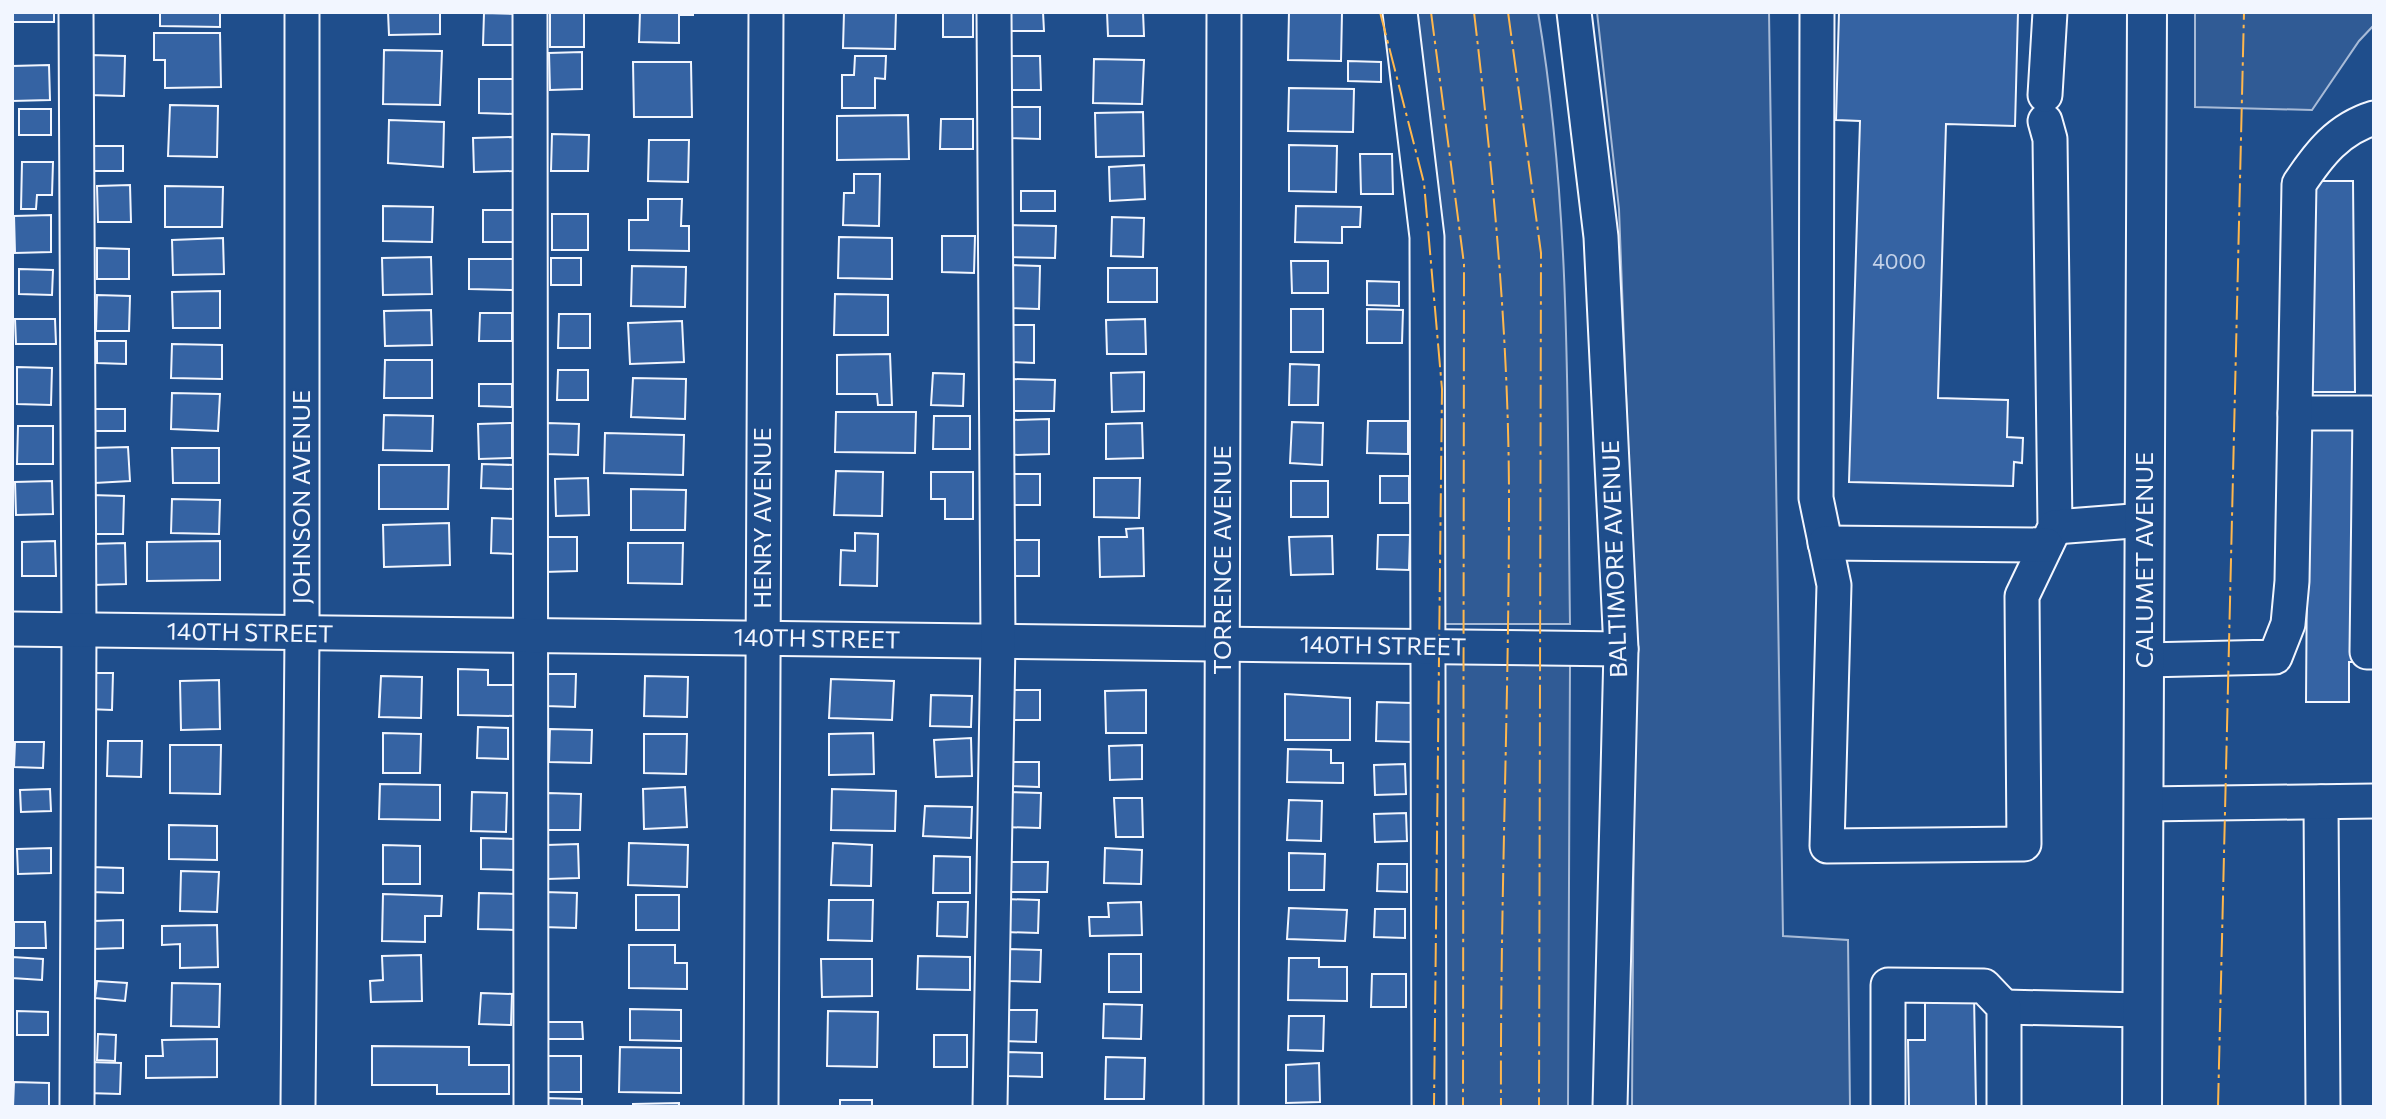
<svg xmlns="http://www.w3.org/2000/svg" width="2386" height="1119" font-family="Commissioner,sans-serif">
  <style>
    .green { fill: #305b95; stroke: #a8bbd7; stroke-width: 2 }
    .building { fill: #3563a3; stroke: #f2f6ff; stroke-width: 2 }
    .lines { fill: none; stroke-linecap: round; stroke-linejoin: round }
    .minor-casing { stroke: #f2f6ff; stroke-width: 37 }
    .major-casing { stroke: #f2f6ff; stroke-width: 42 }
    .minor { stroke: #1f4e8c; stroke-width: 33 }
    .major { stroke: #1f4e8c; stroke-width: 38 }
    .power { stroke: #ffb74d; stroke-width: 2; stroke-dasharray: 24 5 3.5 5; stroke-linecap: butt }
    .labels { text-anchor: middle; stroke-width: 5; stroke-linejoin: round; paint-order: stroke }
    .number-label { font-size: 21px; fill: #c3d1e8 }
    .street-label { font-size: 24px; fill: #f2f6ff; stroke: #1f4e8c }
  </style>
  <rect width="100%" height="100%" fill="#1f4e8c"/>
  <g class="green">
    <path d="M1415,12H1538C1572,214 1567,420 1570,624H1440Z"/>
    <path d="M1597,12H1769L1783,936L1848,940L1850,1107H1632L1635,630L1619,209Z"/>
    <path d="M2195,12H2374V25L2359,41L2312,110L2195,107Z"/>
    <path d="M1440,658L1570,661L1568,1107H1440Z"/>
  </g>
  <g class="building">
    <rect x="12" y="12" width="42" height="10"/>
    <path d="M160,12H220V27L160,26Z"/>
    <path d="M388,12H440V34L389,35Z"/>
    <path d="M640,12H693V15H679V43L639,42Z"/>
    <path d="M844,12H896L895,49L843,48Z"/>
    <rect x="943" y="12" width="30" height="25"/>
    <path d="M1008,12H1043L1044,31H1008Z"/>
    <path d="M1107,12H1143L1144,36H1108Z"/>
    <path d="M1289,12L1342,13L1341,61L1288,60Z"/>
    <path d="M1839,12H2018L2015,126L1946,124L1938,398L2008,400L2007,437L2023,438L2022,463L2014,462L2013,486L1849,482L1860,121L1836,120Z"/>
    <path d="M484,13L518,14L517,45H483Z"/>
    <rect x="550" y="13" width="34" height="34"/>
    <path d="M154,33H220L221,87L165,88V60H154Z"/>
    <path d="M384,50L442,51L440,105L383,104Z"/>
    <path d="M582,52V89L550,90L549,53Z"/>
    <path d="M90,55L125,56L124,96L89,95Z"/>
    <path d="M855,56H886L885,79L875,78V108H842V75H854Z"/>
    <path d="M1005,56H1040L1041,90H1005Z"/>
    <path d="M1094,59L1144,60L1142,104L1093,103Z"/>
    <path d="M1348,61L1381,62V82L1348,81Z"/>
    <path d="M633,62H691L692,117H634Z"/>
    <path d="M49,65L50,100L12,101V66Z"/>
    <path d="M479,79H514L513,114L479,113Z"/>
    <path d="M1289,88L1354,89L1353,132L1288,131Z"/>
    <path d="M170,105L218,106L217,157L168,156Z"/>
    <path d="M1010,107H1040V139L1009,138Z"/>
    <rect x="19" y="109" width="32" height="26"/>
    <path d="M1143,112L1144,156L1096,157L1095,113Z"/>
    <path d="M908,115L909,159L837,160V116Z"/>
    <path d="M941,119H973V149H940Z"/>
    <path d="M389,120L444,122L443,167L388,163Z"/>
    <path d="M552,134L589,135L588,171H551Z"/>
    <path d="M513,137V171L474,172L473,138Z"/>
    <path d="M649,140H689L688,182L648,181Z"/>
    <path d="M1289,145L1337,146L1336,192L1289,191Z"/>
    <rect x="89" y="146" width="34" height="25"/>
    <path d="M1360,154H1392L1393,194H1361Z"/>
    <path d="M22,162H53L52,195H37L36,209H21Z"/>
    <path d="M1144,165L1145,199L1110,201L1109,167Z"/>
    <path d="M854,174H880L879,226L843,225L844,193H854Z"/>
    <path d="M2308,181H2353L2355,392H2310Z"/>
    <path d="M130,185L131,222H98L97,186Z"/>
    <path d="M165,186L223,187L222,227H165Z"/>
    <rect x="1021" y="191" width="34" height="20"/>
    <path d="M648,199H682L681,226H689V251L629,250V220H648Z"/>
    <path d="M383,206L433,207L432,242L383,241Z"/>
    <path d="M1296,206L1361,207L1360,227H1342V243L1295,242Z"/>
    <path d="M483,210H514L513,242H483Z"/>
    <rect x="552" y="214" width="36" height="36"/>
    <path d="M51,215V252L15,253L14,216Z"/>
    <path d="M1112,217L1144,218L1143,257L1111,256Z"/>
    <path d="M1010,225L1056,226L1055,258L1009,257Z"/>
    <path d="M942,236H975L974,273L942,272Z"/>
    <path d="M839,237L892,238V279L838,278Z"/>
    <path d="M223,238L224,274L173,275L172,240Z"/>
    <path d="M97,248L129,249V279H97Z"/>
    <path d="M431,257L432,294L383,295L382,258Z"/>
    <rect x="551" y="258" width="30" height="27"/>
    <path d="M469,259H513V290L469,289Z"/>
    <path d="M1291,261H1328V293H1292Z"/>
    <path d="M1011,265L1040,266L1039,309L1009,308Z"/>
    <path d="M632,266L686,267L685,307L631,306Z"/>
    <rect x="1108" y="268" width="49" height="34"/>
    <path d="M19,269L53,270L52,295L19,294Z"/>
    <path d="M1367,281L1399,282V306L1367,305Z"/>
    <path d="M220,291V328H173L172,292Z"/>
    <path d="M835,294L888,295V335H834Z"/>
    <path d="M97,295L130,296L129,331H96Z"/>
    <rect x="1291" y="309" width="32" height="43"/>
    <path d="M1367,309L1403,310L1402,343H1367Z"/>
    <path d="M431,310L432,345L385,346L384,311Z"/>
    <path d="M480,313H512V341H479Z"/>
    <path d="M559,314H590V348H558Z"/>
    <path d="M15,319H55L56,344H16Z"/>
    <path d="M1145,319L1146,354H1107L1106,320Z"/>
    <path d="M682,321L684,362L630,364L628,323Z"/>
    <path d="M1009,325H1034V363L1009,362Z"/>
    <path d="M97,341H126V364L97,363Z"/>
    <path d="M172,344L222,345V379L171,378Z"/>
    <path d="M890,354L892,405H878L877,394H837V355Z"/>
    <path d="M385,360H432V398H384Z"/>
    <path d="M1290,364L1319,365L1318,405H1289Z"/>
    <path d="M17,367L52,368L51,405L17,404Z"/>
    <path d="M558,370H588V400H557Z"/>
    <path d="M1144,372V411L1112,412L1111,373Z"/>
    <path d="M933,373L964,374L963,406L931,405Z"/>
    <path d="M633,378L686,379L685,419L631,417Z"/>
    <path d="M1012,379L1055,380L1054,411H1011Z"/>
    <path d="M479,384H512V407L479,406Z"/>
    <path d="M172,393L220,394L218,431L171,429Z"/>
    <rect x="95" y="409" width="30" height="22"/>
    <path d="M836,412H916L915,453L835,452Z"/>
    <path d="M384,415L433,416L432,451L383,450Z"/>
    <path d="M934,416H970V449H933Z"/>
    <path d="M1049,419V454L1013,455L1012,420Z"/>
    <path d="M1368,421H1408V454L1367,453Z"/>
    <path d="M1292,422L1323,423L1322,465L1290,463Z"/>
    <path d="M512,423V458L479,459L478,424Z"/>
    <path d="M547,423L579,424L578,455L546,454Z"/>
    <path d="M1142,423L1143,458L1106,459V424Z"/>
    <path d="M2308,425H2355L2352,662H2349V702H2306Z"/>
    <path d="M18,426H53V464H17Z"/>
    <path d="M605,433L684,435L683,475L604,473Z"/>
    <path d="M128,447L130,481L95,483L93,448Z"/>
    <path d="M172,448H219V483H173Z"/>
    <path d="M482,464L514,465L513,489L481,488Z"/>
    <path d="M379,465H449L448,509H379Z"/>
    <path d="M836,471L883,472L882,516L834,515Z"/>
    <path d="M931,472H973V519H945V499H931Z"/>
    <path d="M1005,474H1040V505H1006Z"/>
    <rect x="1380" y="476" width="29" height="27"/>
    <path d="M588,478L589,515L556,516L555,479Z"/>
    <path d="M1094,478H1140L1139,518L1094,517Z"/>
    <path d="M52,481L53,514L16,515L15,482Z"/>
    <rect x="1291" y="481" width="37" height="36"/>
    <path d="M631,489L686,490L685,530H631Z"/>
    <path d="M91,495L124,496L123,534H90Z"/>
    <path d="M172,499L220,500L219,534L171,533Z"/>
    <path d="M492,518L517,519L515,554L491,553Z"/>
    <path d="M449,523L450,565L384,567L383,525Z"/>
    <path d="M1143,528L1144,576L1100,577L1099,537H1127L1126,529Z"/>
    <path d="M855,533L878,534L877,586L840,585L841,550L855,551Z"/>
    <path d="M1378,535H1410L1409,570L1377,569Z"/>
    <path d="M1332,536L1333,574L1291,575L1289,537Z"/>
    <path d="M545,537H577V571L545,572Z"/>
    <rect x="1006" y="540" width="33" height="36"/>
    <path d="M55,541L56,576H22V542Z"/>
    <path d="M220,541V580L147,581V542Z"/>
    <path d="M125,543L126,584L93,585L92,544Z"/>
    <path d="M628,543H683L682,584L628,583Z"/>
    <path d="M458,669L488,670V685H517V716L458,715Z"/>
    <path d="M89,673H113L112,710L87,709Z"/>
    <path d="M547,674H576L575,707L546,706Z"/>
    <path d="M381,676L422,677L421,718L379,717Z"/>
    <path d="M645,676L688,677L687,717L644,716Z"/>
    <path d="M831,679L894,681L892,720L829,718Z"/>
    <path d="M219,680L220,729L181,730L180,681Z"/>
    <rect x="1006" y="690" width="34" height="30"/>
    <path d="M1146,690V733H1106L1105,691Z"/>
    <path d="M1285,694L1350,698V740H1285Z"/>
    <path d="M931,695L972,696L971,727L930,726Z"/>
    <path d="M1377,702L1411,703V742L1376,741Z"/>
    <path d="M478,727L508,728V759L477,758Z"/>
    <path d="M550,729L592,730L591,763L549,762Z"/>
    <path d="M383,733L421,734L420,773H383Z"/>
    <path d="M873,733L874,774L829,775V734Z"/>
    <path d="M644,734H687L686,774L644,773Z"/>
    <path d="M971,738L972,776L936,777L934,740Z"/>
    <path d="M108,741H142L141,777L107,776Z"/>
    <path d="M15,742H44L43,768L14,767Z"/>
    <path d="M170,745H221L220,794L170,793Z"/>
    <path d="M1142,745V779L1110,780L1109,746Z"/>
    <path d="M1288,749L1331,750V763H1343V783L1287,782Z"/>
    <path d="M1007,762H1039V787L1007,786Z"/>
    <path d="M1405,764L1406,794L1375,795L1374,765Z"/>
    <path d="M380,784L440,785V820L379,819Z"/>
    <path d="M685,787L687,827L644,829L643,789Z"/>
    <path d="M50,789L51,811L21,812L20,790Z"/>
    <path d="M832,789L896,791L895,831L831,830Z"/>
    <path d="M472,792L507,793L506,832L471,831Z"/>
    <path d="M1005,792L1041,793L1040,828L1003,827Z"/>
    <path d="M548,793L581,794L580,830H548Z"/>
    <path d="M1114,798H1142L1143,837H1116Z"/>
    <path d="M1289,800L1322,801L1321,841L1287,840Z"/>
    <path d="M925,806L972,807L971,838L923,836Z"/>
    <path d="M1406,813L1407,841L1375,842L1374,814Z"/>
    <path d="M169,825L217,826V860L169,859Z"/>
    <path d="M481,838L516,839L515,870L481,869Z"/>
    <path d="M629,843L688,845L687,887L628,885Z"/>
    <path d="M833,843L872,845L871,886L831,885Z"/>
    <path d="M578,844L579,878L547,879V845Z"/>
    <path d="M383,845L420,846V884H383Z"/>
    <path d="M51,848V873L18,874L17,849Z"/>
    <path d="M1105,848L1142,850L1141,884L1104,883Z"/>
    <path d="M1289,853L1325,854L1324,890H1289Z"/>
    <path d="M934,856L970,857V893H933Z"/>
    <path d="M1005,862H1048L1047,892H1004Z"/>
    <path d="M1378,864H1407V892L1377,891Z"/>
    <path d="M91,867L123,868V893L90,892Z"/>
    <path d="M181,871L219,872L217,912L180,911Z"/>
    <path d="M544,892L577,893L576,928L543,927Z"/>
    <path d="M479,893L516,894L515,930L478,929Z"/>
    <path d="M383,894L442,896L441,916H425V942L382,941Z"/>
    <rect x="636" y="895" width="43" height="35"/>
    <path d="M1005,899L1039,900L1038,933L1005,932Z"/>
    <path d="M829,900H873L872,941L828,940Z"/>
    <path d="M938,902H968L967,937L937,936Z"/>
    <path d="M1141,902L1142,935L1090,936L1089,917H1109L1108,903Z"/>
    <path d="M1289,908L1347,910L1345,941L1287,939Z"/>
    <path d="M1375,909H1405V938L1374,937Z"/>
    <path d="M123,920V948L93,949V921Z"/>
    <path d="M14,922H45L46,948H14Z"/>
    <path d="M217,925L218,967L180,968V944L162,945V926Z"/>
    <path d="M629,945H675V963H687V989L629,988Z"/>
    <path d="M1007,949L1041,950L1040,982L1007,981Z"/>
    <rect x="1109" y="954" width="32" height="38"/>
    <path d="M421,955L422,1001L371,1002L370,981L383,980L382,956Z"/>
    <path d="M918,956L970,957V990L917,989Z"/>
    <path d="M12,957L43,959L42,980L12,978Z"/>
    <path d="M1289,958H1319V967H1347V1001L1288,1000Z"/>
    <path d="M821,959H872V996L822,997Z"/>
    <path d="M1372,974H1406V1007H1371Z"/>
    <path d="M97,981L127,983L125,1001L95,998Z"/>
    <path d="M172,983L220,984L219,1027L171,1026Z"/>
    <path d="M481,993L512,994L511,1025L479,1024Z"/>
    <path d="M1974,995L1976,1107H1909L1908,1040H1925V996Z"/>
    <path d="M1104,1004L1142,1005L1141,1039L1103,1038Z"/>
    <path d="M630,1009L681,1010V1041L630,1040Z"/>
    <path d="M1002,1010H1037L1036,1042L1001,1041Z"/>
    <path d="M17,1011L48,1012V1035H17Z"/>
    <path d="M828,1011L878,1012L877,1067L827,1066Z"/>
    <path d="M1289,1016H1324L1323,1051L1288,1050Z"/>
    <path d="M547,1022H582L583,1039H548Z"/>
    <path d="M98,1034L116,1035L115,1061L97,1060Z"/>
    <rect x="934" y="1035" width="33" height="32"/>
    <path d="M217,1039V1077L146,1078V1056H163L162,1040Z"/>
    <path d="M372,1046L469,1047V1065H509V1094H437V1085H372Z"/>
    <path d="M620,1047L681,1048V1093L619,1092Z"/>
    <path d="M1007,1052L1042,1053V1077L1006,1076Z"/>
    <path d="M547,1056H581V1092H546Z"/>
    <path d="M1106,1057L1145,1058L1144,1099H1105Z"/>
    <path d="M88,1062L121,1063L120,1094L87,1093Z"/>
    <path d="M1319,1063L1320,1102L1286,1103V1065Z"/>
    <path d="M14,1082L49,1083V1107H13Z"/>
    <path d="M544,1098L582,1099V1107H544Z"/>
    <rect x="840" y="1100" width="32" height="7"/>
    <path d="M679,1103V1107H633V1104Z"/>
  </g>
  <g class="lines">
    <g class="minor-casing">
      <g id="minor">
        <path d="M76,12L79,630L77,1107"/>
        <path d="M530,12L531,1107"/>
        <path d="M1400,12L1427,237L1429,1107"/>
        <path d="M1574,12L1601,237L1621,649L1610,1107"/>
        <path d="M1817,12L1816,498L1834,585L1827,846L2024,844L2022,596L2055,527L2050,139L2045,121"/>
        <path d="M2045,95L2050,12"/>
        <path d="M2295,413H2370L2367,652H2374"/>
        <path d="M2055,527L2145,520"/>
        <path d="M1825,543L2046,545"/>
        <path d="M12,629L1621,649"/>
        <path d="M2145,660L2275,657L2288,624L2292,581L2299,184C2319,154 2338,129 2374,118"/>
        <path d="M2321,802L2323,1107"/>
        <path d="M2144,804L2374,801"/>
        <path d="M2004,1007L2142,1010"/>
        <path d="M298,1107L302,635V12"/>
        <path d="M761,1107L766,12"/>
        <path d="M990,1107L998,641L994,12"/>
        <path d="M1221,1107L1224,12"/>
        <path d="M1888,1107V985L1984,986L2004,1007V1107"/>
      </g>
    </g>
    <g class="major-casing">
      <path id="major" d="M2142,1107L2147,12"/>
    </g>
    <use href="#minor" class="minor"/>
    <use href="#major" class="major"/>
    <g class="power">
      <path d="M1380,12L1424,183L1442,389L1434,1107"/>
      <path d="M1431,12L1464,264L1463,1107"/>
      <path d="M1474,12C1493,174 1509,338 1509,501C1509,703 1500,905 1501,1107"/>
      <path d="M1508,12L1541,253L1539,1107"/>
      <path d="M2218,1107L2244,12"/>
    </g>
  </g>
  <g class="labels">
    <g class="number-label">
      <text x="1899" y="269">4000</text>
    </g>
    <g class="street-label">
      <text transform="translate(302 497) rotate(-90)" y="8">JOHNSON AVENUE</text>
      <text transform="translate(763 518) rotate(-90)" y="8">HENRY AVENUE</text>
      <text transform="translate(1615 559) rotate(-92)" y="8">BALTIMORE AVENUE</text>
      <text transform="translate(1223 560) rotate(-90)" y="8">TORRENCE AVENUE</text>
      <text transform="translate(2145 560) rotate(-90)" y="8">CALUMET AVENUE</text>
      <text transform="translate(250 633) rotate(1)" y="8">140TH STREET</text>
      <text transform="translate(817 639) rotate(1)" y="8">140TH STREET</text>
      <text transform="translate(1383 646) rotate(1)" y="8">140TH STREET</text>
    </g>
  </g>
  <rect width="2386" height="1119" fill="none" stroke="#f2f6ff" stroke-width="28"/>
</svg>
